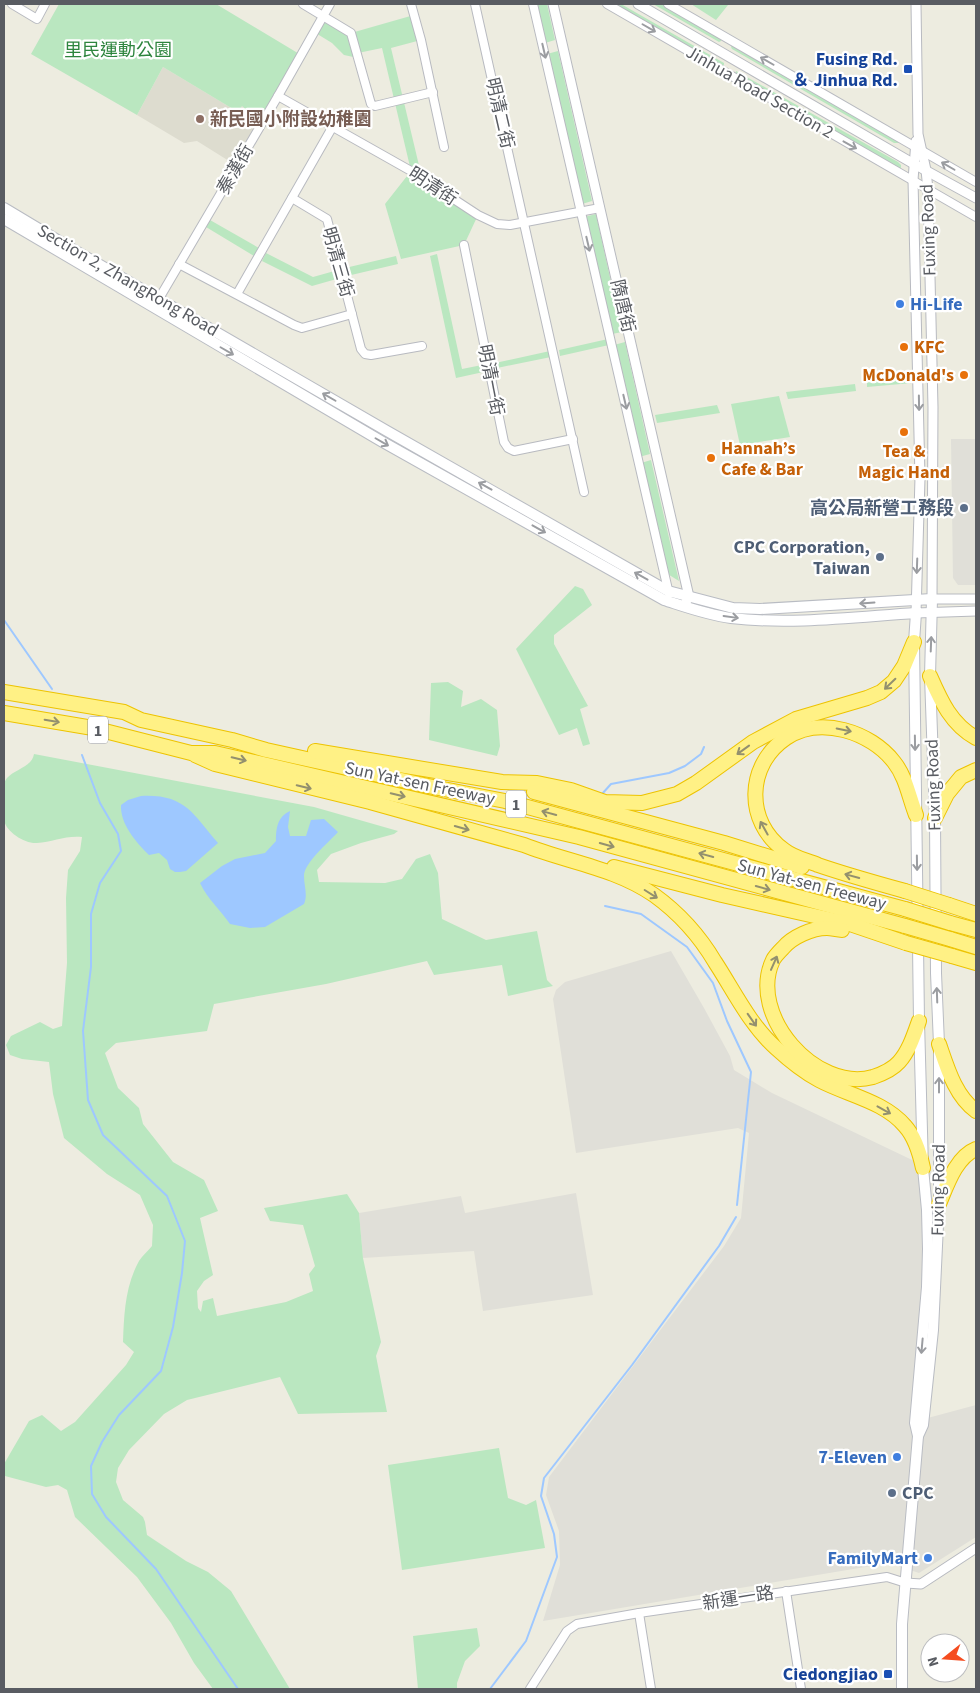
<svg xmlns="http://www.w3.org/2000/svg" width="980" height="1693" font-family="'Source Sans 3','Noto Sans TC',sans-serif">
  <style>
    .industrial { fill: #e0dfd8 }
    .education { fill: #dddccf }
    .green { fill: #bae7c0 }
    .water { fill: #9ec8ff }
    .lines { fill: none; stroke-linecap: round; stroke-linejoin: round }
    .stream { stroke: #9ec8ff; stroke-width: 2 }
    .minor-casing { stroke: #b8bac0; stroke-width: 10 }
    .tertiary-casing { stroke: #b8bac0; stroke-width: 11 }
    .secondary-casing { stroke: #b9bcc3; stroke-width: 12 }
    .motorway-casing { stroke: #edc300; stroke-width: 16 }
    .minor { stroke: #fff; stroke-width: 8 }
    .tertiary { stroke: #fff; stroke-width: 9 }
    .secondary { stroke: #fff; stroke-width: 10 }
    .motorway { stroke: #fff185; stroke-width: 14 }
    .motorway-bridge-casing { stroke: #edc300; stroke-width: 16; stroke-linecap: butt }
    .motorway-bridge { stroke: #fff185; stroke-width: 14 }
    .oneway { stroke: #9b9da1 }
    .oneway2 { stroke: #93906e }
    .transit-dot { fill: #1a4fb4; stroke: #fff; stroke-width: 2 }
    .education-dot { fill: #8d6e63; stroke: #fff; stroke-width: 2 }
    .shop-dot { fill: #3f7fe0; stroke: #fff; stroke-width: 2 }
    .food-dot { fill: #e8710a; stroke: #fff; stroke-width: 2 }
    .service-dot { fill: #5c6f8a; stroke: #fff; stroke-width: 2 }
    .labels { text-anchor: middle; stroke-width: 4.5; stroke-linejoin: round; paint-order: stroke }
    .shield { fill: #fff; stroke: #8b8d91; stroke-width: 1 }
    .shield-label { font-size: 16px; font-weight: bold; fill: #595c62 }
    .park-label { font-size: 18px; fill: #2e853e; stroke: #fff }
    .transit-label { font-size: 18px; font-weight: bold; fill: #164399; stroke: #fff; text-anchor: end }
    .street-label { font-size: 18px; fill: #595c62; stroke: #fff }
    .education-label { font-size: 18px; font-weight: bold; fill: #785e54; stroke: #fff; text-anchor: start }
    .shop-label { font-size: 18px; font-weight: bold; fill: #366cbe; stroke: #fff; text-anchor: end }
    .food-label { font-size: 18px; font-weight: bold; fill: #c56008; stroke: #fff; text-anchor: start }
    .service-label { font-size: 18px; font-weight: bold; fill: #4e5e75; stroke: #fff; text-anchor: end }
  </style>
  <rect width="100%" height="100%" fill="#edece0"/>
  <g class="industrial">
    <path d="M951,439H976V585H958L953,578Z"/>
    <path d="M671,951L704,1008L730,1056L734,1070L772,1093L931,1169L933,1254L924,1419L976,1405V1537L919,1573L889,1563L543,1621L560,1565L559,1531L546,1495L549,1477L724,1246L741,1218L749,1133L738,1128L576,1153L553,999L556,990L565,982Z"/>
    <path d="M576,1193L593,1295L483,1311L474,1251L363,1258L359,1213L461,1196L465,1213Z"/>
  </g>
  <path class="education" d="M163,67L238,112L242,106L261,123L237,166L197,141L184,143L137,115Z"/>
  <g class="green">
    <path d="M59,4H216L301,55L261,123L242,106L238,112L163,67L137,115L31,54Z"/>
    <path d="M535,4H547L555,40L545,43Z"/>
    <path d="M610,4H621L724,63V66Z"/>
    <path d="M653,4H665L722,38L721,41L719,42Z"/>
    <path d="M691,4H746L728,5L716,20Z"/>
    <path d="M414,15L421,40L391,48L422,178L478,215L464,245L401,259L385,204L411,171L382,48L358,53V58L344,55L332,43L314,32L323,16L351,33Z"/>
    <path d="M732,45L898,140V143H894L732,49L731,47Z"/>
    <path d="M558,51L592,201L582,204L547,54Z"/>
    <path d="M736,71L898,162L901,165V168L900,169L735,75Z"/>
    <path d="M596,214L622,332L612,334L584,217Z"/>
    <path d="M210,220L259,248L254,256L206,227Z"/>
    <path d="M266,253L313,277L338,270L340,278L312,286L262,261Z"/>
    <path d="M437,254L462,369L487,364L488,371L456,378L430,256Z"/>
    <path d="M396,256L398,264L347,276L345,268Z"/>
    <path d="M608,339L609,345L560,356L559,350Z"/>
    <path d="M625,342L650,454L639,457L614,345Z"/>
    <path d="M550,351L551,357L497,368L495,363Z"/>
    <path d="M911,378L912,383L867,387V382Z"/>
    <path d="M855,384L856,391L788,399L786,392Z"/>
    <path d="M779,396L790,437L740,445L731,404Z"/>
    <path d="M717,405L720,413L657,423L655,415Z"/>
    <path d="M651,460L679,581L666,573L641,463Z"/>
    <path d="M575,586L583,589L592,605L554,635V644L588,706L580,709L590,744L583,746L577,728L559,735L516,649Z"/>
    <path d="M448,682L463,691L461,707L481,699L497,710L500,746L497,756L429,740L431,683Z"/>
    <path d="M34,754L314,807L398,831L394,834L361,843L331,854L317,870L319,882L385,883L402,879L416,859L430,854L438,873L442,919L486,940L537,931L547,980L553,986L508,996L502,965L434,975L427,961L326,984L214,1004L207,1031L116,1043L105,1053L118,1088L139,1108L143,1124L173,1162L204,1180L218,1211L200,1218L213,1275L204,1281L197,1291L198,1308L201,1312L203,1301L213,1298L217,1316L286,1302L313,1291L309,1274L315,1266L303,1225L270,1221L264,1208L347,1194L359,1213L363,1258L381,1342L376,1356L387,1412L298,1414L280,1377L187,1400L164,1414L129,1450L118,1468L116,1482L123,1500L143,1517L145,1522L147,1535L186,1561L208,1572L231,1591L290,1689H213L194,1663L171,1623L137,1577L75,1517L67,1490L58,1485L46,1487L5,1476L4,1464L29,1421L42,1415L61,1431L75,1422L126,1365L134,1352L123,1342C124,1315 125,1286 139,1261C142,1256 148,1251 152,1246L153,1225L140,1195L107,1174L64,1138L53,1094L49,1062L22,1059L10,1055L6,1045L11,1036L40,1022L53,1029L62,1026L67,963L66,898L68,870L80,851L82,837C67,835 52,842 37,843C25,844 6,832 4,820C3,817 4,812 4,809C4,800 1,785 7,778C15,769 32,767 34,754Z"/>
    <path d="M499,1448L508,1498L526,1505L536,1500L545,1548L402,1570L388,1465Z"/>
    <path d="M477,1628L480,1646L465,1661L457,1683V1689H418L413,1636Z"/>
  </g>
  <g class="water">
    <path d="M141,796C185,794 192,813 218,843L186,871L180,872H175L170,869L167,860L159,853L149,855C136,842 120,824 121,805L128,800Z"/>
    <path d="M290,811L288,827L290,836H306L311,820L324,819L338,832C328,843 304,863 304,876C304,886 308,895 304,904L265,927L250,928L230,924C220,909 208,900 200,883L222,866L235,859L265,853L276,841C276,829 277,817 290,811Z"/>
  </g>
  <g class="lines">
    <g class="stream">
      <path d="M4,620L52,689"/>
      <path d="M82,755L100,803L118,834L121,851L100,883L91,914V967L83,1031L88,1100L103,1135L167,1196L185,1241L182,1273L173,1327L161,1371L119,1415L102,1442L91,1466L92,1494L106,1517L156,1569L238,1689"/>
      <path d="M602,794L611,784L669,773L685,766L701,754L704,747"/>
      <path d="M605,906L641,914L687,947L713,983L727,1021L751,1072L737,1205"/>
      <path d="M490,1689L526,1641L557,1557L554,1534L541,1496L544,1478L632,1365L719,1246L736,1217"/>
    </g>
    <g class="minor-casing">
      <g id="minor">
        <path d="M12,4L37,19L45,4"/>
        <path d="M303,4L351,33L371,104L375,106L433,92"/>
        <path d="M411,4L421,40L444,147"/>
        <path d="M475,4L584,492"/>
        <path d="M533,4L669,594"/>
        <path d="M607,4L976,217"/>
        <path d="M668,4L976,182"/>
        <path d="M278,96L411,171L478,215L497,224L510,225L600,208"/>
        <path d="M292,198L327,219L361,349L365,354L371,355L422,346"/>
        <path d="M464,245L504,442L508,448L514,451L573,439"/>
        <path d="M179,264L294,325L302,328L352,314"/>
        <path d="M237,294L333,126"/>
        <path d="M157,302L278,96L330,4"/>
        <path d="M786,1591L801,1689"/>
        <path d="M639,1613L651,1689"/>
        <path d="M530,1689L567,1631L577,1624L639,1613L887,1577L906,1583"/>
      </g>
    </g>
    <g class="tertiary-casing">
      <g id="tertiary">
        <path d="M553,4L687,588L689,597L686,602"/>
        <path d="M638,4L914,164L976,198"/>
        <path d="M916,4L918,134L926,170L928,190L933,407L932,599H976"/>
        <path d="M916,141L913,180L920,478L916,613L976,611"/>
        <path d="M906,1583L921,1584L976,1548"/>
      </g>
    </g>
    <g class="secondary-casing">
      <g id="secondary">
        <path d="M4,208L74,250L387,431L668,591L733,608L760,609L932,599L930,676L935,818L936,973L939,1044V1204L933,1330L923,1425L918,1436L902,1624V1689"/>
        <path d="M4,219L381,441L664,600C686,607 708,615 731,618C791,625 855,617 916,613L914,642L919,1021L923,1168L927,1210L928,1249L927,1287L915,1423L918,1436"/>
      </g>
    </g>
    <g class="motorway-casing">
      <g id="motorway">
        <path d="M930,676C941,701 951,724 976,738"/>
        <path d="M4,692L124,712L141,720L232,740L266,750L433,787L505,801L905,909"/>
        <path d="M4,713L93,728L191,753H215L579,837L905,926"/>
        <path d="M315,751L502,782L537,783L571,790L605,802L642,803L677,794L696,783L753,742L796,719L867,698L881,692L894,681L904,666L914,642"/>
        <path d="M195,755L215,764L370,802L524,845C567,862 615,868 654,895C679,913 699,935 715,962C734,991 750,1025 776,1048C789,1060 804,1072 819,1080C847,1095 884,1101 905,1126C915,1137 920,1154 923,1168"/>
        <path d="M534,792L724,843L802,867"/>
        <path d="M935,818L947,794L961,777L976,770"/>
        <path d="M614,867L722,895L850,924L906,943"/>
        <path d="M905,891C876,883 847,875 818,865C806,860 794,858 784,850C745,822 746,765 786,738C820,715 871,732 894,762C906,777 909,797 916,815"/>
        <path d="M949,905L976,914"/>
        <path d="M950,923L976,930"/>
        <path d="M842,930C837,930 832,928 827,928C812,928 792,937 783,948C779,952 775,956 773,960C747,1015 816,1093 873,1077C882,1074 892,1070 899,1062C909,1051 914,1035 919,1021"/>
        <path d="M950,939L976,947"/>
        <path d="M952,956L976,963"/>
        <path d="M939,1044C947,1067 955,1096 976,1111"/>
        <path d="M939,1204C947,1185 956,1157 976,1149"/>
      </g>
    </g>
    <use href="#minor" class="minor"/>
    <use href="#tertiary" class="tertiary"/>
    <use href="#secondary" class="secondary"/>
    <use href="#motorway" class="motorway"/>
    <g class="motorway-bridge-casing">
      <g id="motorway-bridge">
        <path d="M905,891L949,905"/>
        <path d="M905,909L950,923"/>
        <path d="M905,926L950,939"/>
        <path d="M906,943L952,956"/>
      </g>
    </g>
    <use href="#motorway-bridge" class="motorway-bridge"/>
  </g>
  <defs><path id="oneway-shaft" d="M-6 0H5M1.5-3L5.5 0L1.5 3" fill="none" stroke-width="1.6" stroke-linecap="round" stroke-linejoin="round" transform="scale(1.25)"/></defs>
  <g class="oneway">
    <use href="#oneway-shaft" transform="translate(649 28) rotate(30)"/>
    <use href="#oneway-shaft" transform="translate(544 51) rotate(77)"/>
    <use href="#oneway-shaft" transform="translate(767 61) rotate(-150)"/>
    <use href="#oneway-shaft" transform="translate(850 145) rotate(29)"/>
    <use href="#oneway-shaft" transform="translate(948 166) rotate(-150)"/>
    <use href="#oneway-shaft" transform="translate(588 244) rotate(77)"/>
    <use href="#oneway-shaft" transform="translate(227 351) rotate(30)"/>
    <use href="#oneway-shaft" transform="translate(329 397) rotate(-150)"/>
    <use href="#oneway-shaft" transform="translate(625 402) rotate(77)"/>
    <use href="#oneway-shaft" transform="translate(919 403) rotate(89)"/>
    <use href="#oneway-shaft" transform="translate(382 442) rotate(30)"/>
    <use href="#oneway-shaft" transform="translate(485 486) rotate(-151)"/>
    <use href="#oneway-shaft" transform="translate(539 529) rotate(29)"/>
    <use href="#oneway-shaft" transform="translate(917 566) rotate(92)"/>
    <use href="#oneway-shaft" transform="translate(641 576) rotate(-151)"/>
    <use href="#oneway-shaft" transform="translate(867 603) rotate(176)"/>
    <use href="#oneway-shaft" transform="translate(731 617) rotate(8)"/>
    <use href="#oneway-shaft" transform="translate(931 644) rotate(-88)"/>
    <use href="#oneway-shaft" transform="translate(915 743) rotate(89)"/>
    <use href="#oneway-shaft" transform="translate(917 863) rotate(89)"/>
    <use href="#oneway-shaft" transform="translate(937 995) rotate(-92)"/>
    <use href="#oneway-shaft" transform="translate(939 1085) rotate(-90)"/>
    <use href="#oneway-shaft" transform="translate(922 1346) rotate(95)"/>
  </g>
  <g class="oneway2">
    <use href="#oneway-shaft" transform="translate(890 684) rotate(136)"/>
    <use href="#oneway-shaft" transform="translate(52 721) rotate(10)"/>
    <use href="#oneway-shaft" transform="translate(844 730) rotate(12)"/>
    <use href="#oneway-shaft" transform="translate(743 750) rotate(144)"/>
    <use href="#oneway-shaft" transform="translate(239 759) rotate(13)"/>
    <use href="#oneway-shaft" transform="translate(304 787) rotate(13)"/>
    <use href="#oneway-shaft" transform="translate(398 795) rotate(13)"/>
    <use href="#oneway-shaft" transform="translate(549 813) rotate(-165)"/>
    <use href="#oneway-shaft" transform="translate(462 828) rotate(16)"/>
    <use href="#oneway-shaft" transform="translate(764 828) rotate(-119)"/>
    <use href="#oneway-shaft" transform="translate(607 845) rotate(16)"/>
    <use href="#oneway-shaft" transform="translate(706 855) rotate(-165)"/>
    <use href="#oneway-shaft" transform="translate(852 876) rotate(-165)"/>
    <use href="#oneway-shaft" transform="translate(763 888) rotate(16)"/>
    <use href="#oneway-shaft" transform="translate(651 894) rotate(32)"/>
    <use href="#oneway-shaft" transform="translate(774 963) rotate(-66)"/>
    <use href="#oneway-shaft" transform="translate(752 1020) rotate(55)"/>
    <use href="#oneway-shaft" transform="translate(884 1110) rotate(29)"/>
  </g>
  <g class="transit-dot">
    <rect x="903" y="64" width="10" height="10" rx="2.5"/>
    <rect x="883" y="1669" width="10" height="10" rx="2.5"/>
  </g>
  <circle class="education-dot" cx="200" cy="119" r="5"/>
  <g class="shop-dot">
    <circle cx="900" cy="304" r="5"/>
    <circle cx="897" cy="1457" r="5"/>
    <circle cx="928" cy="1558" r="5"/>
  </g>
  <g class="food-dot">
    <circle cx="904" cy="347" r="5"/>
    <circle cx="964" cy="375" r="5"/>
    <circle cx="904" cy="432" r="5"/>
    <circle cx="711" cy="458" r="5"/>
  </g>
  <g class="service-dot">
    <circle cx="964" cy="508" r="5"/>
    <circle cx="880" cy="557" r="5"/>
    <circle cx="892" cy="1493" r="5"/>
  </g>
  <g class="labels">
    <g class="shield">
      <rect x="88" y="716.5" width="20" height="27" rx="4"/>
      <rect x="506" y="790.5" width="20" height="27" rx="4"/>
    </g>
    <g class="shield-label">
      <text x="98" y="736">1</text>
      <text x="516" y="810">1</text>
    </g>
    <g class="park-label">
      <text x="118" y="56">里民運動公園</text>
    </g>
    <g class="transit-label">
      <text x="898" y="65">Fusing Rd.<tspan x="898" dy="21">＆ Jinhua Rd.</tspan></text>
      <text x="878" y="1680">Ciedongjiao</text>
    </g>
    <g class="street-label">
      <text transform="translate(760 92) rotate(30)" y="6">Jinhua Road Section 2</text>
      <text transform="translate(500 113) rotate(77)" y="6">明清二街</text>
      <text transform="translate(235 169) rotate(-60)" y="6">秦漢街</text>
      <text transform="translate(433 186) rotate(33)" y="6">明清街</text>
      <text transform="translate(928 230) rotate(-92)" y="6">Fuxing Road</text>
      <text transform="translate(338 262) rotate(74)" y="6">明清三街</text>
      <text transform="translate(128 280) rotate(30)" y="6">Section 2, ZhangRong Road</text>
      <text transform="translate(623 306) rotate(77)" y="6">隋唐街</text>
      <text transform="translate(491 380) rotate(79)" y="6">明清一街</text>
      <text transform="translate(420 783) rotate(12)" y="6">Sun Yat-sen Freeway</text>
      <text transform="translate(933 785) rotate(-92)" y="6">Fuxing Road</text>
      <text transform="translate(812 884) rotate(15)" y="6">Sun Yat-sen Freeway</text>
      <text transform="translate(938 1190) rotate(-89)" y="6">Fuxing Road</text>
      <text transform="translate(738 1598) rotate(-9)" y="6">新運一路</text>
    </g>
    <g class="education-label">
      <text x="210" y="125">新民國小附設幼稚園</text>
    </g>
    <g class="shop-label">
      <text x="910" y="310" text-anchor="start">Hi-Life</text>
      <text x="887" y="1463">7-Eleven</text>
      <text x="918" y="1564">FamilyMart</text>
    </g>
    <g class="food-label">
      <text x="914" y="353">KFC</text>
      <text x="954" y="381" text-anchor="end">McDonald's</text>
      <text x="721" y="454">Hannah’s<tspan x="721" dy="21">Cafe &amp; Bar</tspan></text>
      <text x="904" y="457" text-anchor="middle">Tea &amp;<tspan x="904" dy="21">Magic Hand</tspan></text>
    </g>
    <g class="service-label">
      <text x="954" y="514">高公局新營工務段</text>
      <text x="870" y="553">CPC Corporation,<tspan x="870" dy="21">Taiwan</tspan></text>
      <text x="902" y="1499" text-anchor="start">CPC</text>
    </g>
  </g>
  <rect width="980" height="1693" fill="none" stroke="#595c62" stroke-width="10"/>
  <g transform="translate(945 1658) rotate(253)"><circle r="24" fill="#ffffff" stroke="#bdbec0"/>
  <path d="M0-4L9 19L0 12L-9 19Z" fill="#f54c1f"/>
  <text y="-8" font-size="14" font-weight="bold" text-anchor="middle" fill="#595c62">N</text>
  </g>
</svg>
